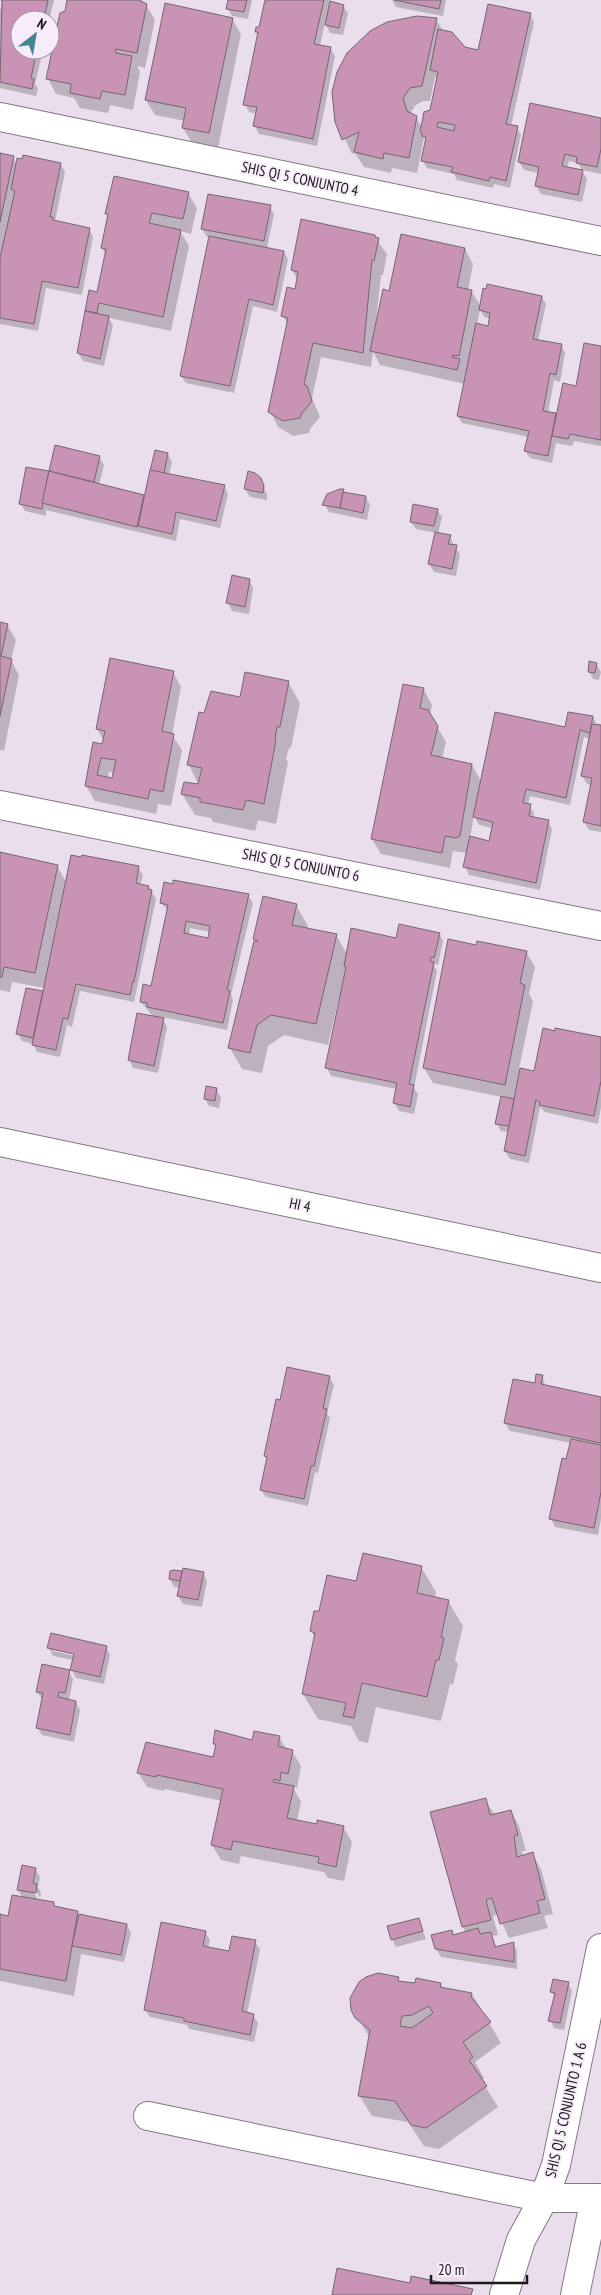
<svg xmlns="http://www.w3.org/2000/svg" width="601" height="2295" font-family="'PT Sans Narrow',sans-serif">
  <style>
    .shadow { fill: #0003; fill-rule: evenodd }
    .building { fill: #c893b4; stroke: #75666f; fill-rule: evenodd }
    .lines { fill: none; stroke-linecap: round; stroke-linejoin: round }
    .minor-casing { stroke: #837784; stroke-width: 30 }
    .minor { stroke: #fff; stroke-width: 28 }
    .labels { text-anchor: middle; stroke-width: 4; stroke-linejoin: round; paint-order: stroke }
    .street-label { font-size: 15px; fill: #1c181d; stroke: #f8ecfa }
  </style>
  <rect width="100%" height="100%" fill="#ebdeec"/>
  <g class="shadow">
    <path d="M0,0H54L49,20H20V50H43L35,84L38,88L36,96L0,88V11L2,2Z"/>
    <path d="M68,0H142L143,4L146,5L155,20L145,68L137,66L140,72L133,110L110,105L108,113L80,108L74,98L56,94L48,79Z"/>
    <path d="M229,0H252L248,19L232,16L228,9Z"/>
    <path d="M266,0H330L329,3L343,6L348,13L343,35L330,33L325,23L320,46L330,48L335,56L317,146L259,134L255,126L257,114L249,112L245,104L259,36L256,32L260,29Z"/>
    <path d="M392,0H446L443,16L396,7Z"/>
    <path d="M530,14L534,22L511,126L517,128L521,135L510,188L494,184L493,188L457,180L454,174L427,168L422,160L426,141L424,137L417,173L392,168L391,173L364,167L355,153L352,154L336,121L348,54L362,38L387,23L436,19L443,31L464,48L479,51ZM435,77L438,78L431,110L422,128L416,117L411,115V112L416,105L423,101H430Z"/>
    <path d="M232,19L241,34L218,148L192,143L183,128L185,121L155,115L146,100Z"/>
    <path d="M601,119V174L582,170L578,163L569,161L567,168L582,171L587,179L582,202L541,194L536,186L539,173L524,170L519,162Z"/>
    <path d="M0,155L13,157L17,165L23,161L60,164L65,172L55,221L89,229L93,237L82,295L46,288L38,331L0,324Z"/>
    <path d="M188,193L197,208L191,234L180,231L189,246L171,331L109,318L113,325L104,366L83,361L78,353L90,292L98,294L106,255L102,248L109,217L107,213Z"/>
    <path d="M270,207L274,214L267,248L284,252L288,259L277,312L253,306L234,393L186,383L181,376L210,237H207L202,229Z"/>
    <path d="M374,236L387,254L383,275H381L376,322H377L390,292L465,249L473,264L468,291L472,292L481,307L542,297L546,304L538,341L561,345L565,353L560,382L554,380L548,413L557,415L601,348V446L574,441L572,446L556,443L552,463L530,458L525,451L529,437L462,423L458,416L465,384L380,365L373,351L371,367L321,357L312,398L320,417L310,429L309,433L293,436L278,427L270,411L288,325L283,316L296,290L298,280L292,270ZM480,309L484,317L491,319L489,327L477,324Z"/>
    <path d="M56,446L99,457L104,465L99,485L145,497L168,454L172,462L169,475L224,486L228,494L220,528L180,519L176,541L46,510V516L25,511L20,503L50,472Z"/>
    <path d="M260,479L267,495V500L250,497L245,489Z"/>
    <path d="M343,493L366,497L370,505L367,520L329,512L324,504Z"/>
    <path d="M437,510L442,517L438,534L450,536L454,546L460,554L456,576L434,572L429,564L436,533L416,529L411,522Z"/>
    <path d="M249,580L253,588L249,614L232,611L228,603Z"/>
    <path d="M0,623L7,625L16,640L11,660L19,675L4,751L0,750Z"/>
    <path d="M596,664L601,672L599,680L593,679L589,671Z"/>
    <path d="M173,672L181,687L172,735L182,750L171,806L158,804L156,814L95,801L86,786L103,745L104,741L97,729ZM109,772L114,773L113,779L108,778Z"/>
    <path d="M288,682L300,703L291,748H289L286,759L288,762L276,824L258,820L255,831L213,822L211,818L195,815L182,794L199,786L189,765L204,714L241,698Z"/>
    <path d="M424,690L432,705L430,715L446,742L442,759L472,765L482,783L565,729L593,717L597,725L601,727V832L589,830L584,822L592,785L587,784L582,776L590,739L584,737L570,805L530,796L528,805L534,813L533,818L548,821L552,829L540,890L469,875L465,867L468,851L465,853L453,851L450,868L381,854L372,839ZM474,816L479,825L493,828L490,842L470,838Z"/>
    <path d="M0,853L57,866L66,882L138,868L143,875L140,886L149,887L156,899L134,1002L80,991L72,1027L67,1025L60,1057L37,1052L33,1044L22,1041L18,1034L27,989L44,993L45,988L12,982L10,992L0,990Z"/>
    <path d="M248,896L253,903L231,995L233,1000L227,1030L162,1017L167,1027L158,1073L133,1068L129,1060L154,1018L141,1002L152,987L168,911L161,903ZM190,928L210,932L209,939L189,935Z"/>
    <path d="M296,905L308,926L307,929L336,935L347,954L397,939L439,934L443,941L438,965L435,964L434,966L437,971L414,1088L418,1094L414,1114L399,1111L394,1103L397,1089L331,1076L327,1068L341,998L339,997L328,1045L284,1035L268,1046L262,1073L242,1069L230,1048L257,942L255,939Z"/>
    <path d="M477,946L526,952L535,967L529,994L533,1001L519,1069L535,1072L601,1038V1107L598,1124L545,1112L540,1107L529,1163L510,1159L505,1151L509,1132L501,1131L496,1123L502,1097L433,1083L424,1068Z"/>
    <path d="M216,1090L221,1097L219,1108L209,1106L205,1099Z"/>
    <path d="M542,1376L546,1387L601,1398V1519L598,1535L555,1527L551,1519L571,1443L510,1431L505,1423Z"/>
    <path d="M329,1377L334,1385L327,1413L330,1418L318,1473L315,1472L308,1506L266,1497L261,1490L267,1460L265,1456L281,1401Z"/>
    <path d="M421,1567L436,1592L435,1598L448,1601L463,1626L455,1660L458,1664L453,1685L450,1684L441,1721L376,1707L368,1743L359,1741L351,1726L318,1719L303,1694L315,1638L311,1631L320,1613L357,1583Z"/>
    <path d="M171,1572L203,1573L207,1581L202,1607L183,1604L178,1596L180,1588L174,1587L170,1579Z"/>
    <path d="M106,1647L110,1655L104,1684L76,1678L72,1670L74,1660L53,1656L49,1648ZM53,1648L80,1654V1657L53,1651Z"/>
    <path d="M69,1672L73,1679L69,1701L76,1702L80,1710L74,1742L42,1735L37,1727L42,1699L37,1692Z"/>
    <path d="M279,1737L286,1749L292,1751L301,1766L297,1788L293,1787L301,1802L297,1821L318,1825L343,1827L352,1842L344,1881L328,1878L324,1872L241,1856L239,1864L221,1860L212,1845L222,1801L165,1789L164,1791L147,1787L138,1772L214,1758L216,1748L214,1744L253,1742Z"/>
    <path d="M485,1800L495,1815L511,1811L519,1826L526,1851H522L523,1857L532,1854L541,1869L553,1914L544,1916L548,1928L509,1938L498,1914L493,1916L498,1935L492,1936L497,1948L513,1944L517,1951V1969L441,1957L436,1949L451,1931L454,1936L466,1933L463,1927Z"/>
    <path d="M35,1869L40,1877L38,1887L41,1893L40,1898L34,1887L31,1888L39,1901L54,1904L56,1908L77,1912L79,1916L127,1925L131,1933L124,1962L81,1954L74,1996L0,1981V1915L9,1917L23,1898L18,1890Z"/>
    <path d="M419,1920L426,1939L396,1947L392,1939Z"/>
    <path d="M205,1932L210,1940L208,1948L230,1952L255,1942L260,1949L247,2014L253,2015L258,2023L254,2042L189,2029L187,2025L150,2017L145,2010Z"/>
    <path d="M398,1978L400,1982L441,1984L443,1989L472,1994L501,2043L475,2062L484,2078L481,2080L498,2107L439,2149L424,2146L408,2122L372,2116L359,2095L370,2038L352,2008L351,1998L355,1988L365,1979Z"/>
    <path d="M568,1983L572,1991L564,2030L554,2028L550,2020L555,1997L551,1991Z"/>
  </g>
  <g class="building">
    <path d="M2,0H48L44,20H20V50H37L31,78L34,79L32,89L0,82Z"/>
    <path d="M67,0H139L147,4L137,53L115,49L116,53L132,56L125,95L102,91L100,99L70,93L71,84L46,79L60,13L65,11Z"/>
    <path d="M228,0H247L244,12L226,9Z"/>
    <path d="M265,0H324L314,44L331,47L313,139L253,126L257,107L243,105L258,32H255L256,27H259Z"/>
    <path d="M394,0H441L439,9Z"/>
    <path d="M330,1L344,5L339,28L325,25Z"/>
    <path d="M165,3L233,18L209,133L182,128L186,108L145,100Z"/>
    <path d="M488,4L531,13L506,124L518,126L506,181L490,177L489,181L451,172L453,167L421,161L426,137L422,136V133L420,132L424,112L430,110L438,72L430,70L438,29L452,32L465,47L478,50ZM438,122L455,125L454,131L437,127Z"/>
    <path d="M417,16L437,18L422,86L410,88L403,98L407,111L417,116L409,158L384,153L383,159L354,152L359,132L342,140L335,122L332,92L337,72L347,53L370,31L387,22Z"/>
    <path d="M530,103L601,118V149L597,167L576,163L577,157L565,154L562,166L583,170L578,195L535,186L539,167L518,162Z"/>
    <path d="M0,153L14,156L0,222Z"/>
    <path d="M23,155L61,163L50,217H53V220L90,228L78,288L42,281L34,324L0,318V258L15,191L11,189L17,158L22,159Z"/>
    <path d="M114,176L189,192L183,219L152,213L149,223L181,230L163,317L99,303L97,313L85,311L89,290L97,292L106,249L101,248L108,214H105Z"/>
    <path d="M208,194L271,205L264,241L201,229Z"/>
    <path d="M301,219L375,235V237L379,238L374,261L372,260L363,353L313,343L304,384L307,386L312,401L302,413L300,418L283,421L268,412L288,318L281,316L287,287L295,289L298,272L291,270Z"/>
    <path d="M401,234L465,248L457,287L472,290L459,356L453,355L452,357L460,359L457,370L370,351L383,289L389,291Z"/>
    <path d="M209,236L284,251L273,305L249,299L230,386L180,376Z"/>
    <path d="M487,284L542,296L533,339L562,344L556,375L550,373L543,411L556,413L548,456L524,451L529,431L457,416L476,323L488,326L490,313L479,310L483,288L486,289Z"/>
    <path d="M85,311L109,316L100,359L77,353Z"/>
    <path d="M584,343L601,346V440L570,434L568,439L552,436L563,383L576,386Z"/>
    <path d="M55,445L100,456L94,482L49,471Z"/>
    <path d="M155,450L168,453L164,473L150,471Z"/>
    <path d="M26,467L49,471L42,509L19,504Z"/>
    <path d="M150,470L225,485L216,521L176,512L172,534L138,526Z"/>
    <path d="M49,471L144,495L137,527L42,503Z"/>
    <path d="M248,471L255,473L261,478L264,486L263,493L244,489Z"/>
    <path d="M340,489H344L340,508L322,505L327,494Z"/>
    <path d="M343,492L366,496L363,513L340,508Z"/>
    <path d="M413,504L438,509L434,526L410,522Z"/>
    <path d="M435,532L451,535L448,544L457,545L452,569L428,564Z"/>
    <path d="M232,575L250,579L245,607L226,603Z"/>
    <path d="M0,622L8,624L1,656L12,659L0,716Z"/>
    <path d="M110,658L174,671L162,731L174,734L163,792L150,789L148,799L85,786L93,742L102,744L105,731L96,729ZM101,758L116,760L112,778L97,775Z"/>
    <path d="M589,661L597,663L595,673L588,672Z"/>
    <path d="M245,672L289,681L280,727H277L275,738L276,740L264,804L246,800L243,810L200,802V798L181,794L184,782L198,784L202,768L187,765L199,712L204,713L211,691L240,697Z"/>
    <path d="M403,684L424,688L420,708L428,710L438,726L431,755L472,764L460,836L456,838L445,836L442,853L371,839Z"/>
    <path d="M495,712L565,727L568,712L593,716L590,733L580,730L566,798L526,789L523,803L531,804L529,816L549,820L536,883L463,867L470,836L489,841L493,822L473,817Z"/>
    <path d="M592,724L601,725V826L583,822L592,778L581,776Z"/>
    <path d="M0,852L58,865L35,973L4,967L2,977H0Z"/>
    <path d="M71,855L81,857L82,855L139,866L136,883L149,886L148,889L152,890L134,982L133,981L130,995L76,984L68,1019L63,1018L56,1050L32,1045Z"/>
    <path d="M173,880L249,894L227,990L230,991L223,1023L147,1007V1003L140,1002L143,984L151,986L168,905L160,903L164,882L173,884ZM186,921L210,926L208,938L184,933Z"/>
    <path d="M263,896L297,904L292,925L337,934L316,1024L271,1015L257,1025L250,1053L228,1048L254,941H258L253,939Z"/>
    <path d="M399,924L440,933L434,958L431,957L430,961L434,962L409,1084L414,1085L410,1107L393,1103L397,1083L325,1068L346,967L344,966L351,928L396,938Z"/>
    <path d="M448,939L476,945L477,941L527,951L520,983L525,985L505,1085L423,1068Z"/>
    <path d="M26,988L43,991L33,1038L16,1034Z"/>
    <path d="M137,1013L164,1018L154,1066L128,1060Z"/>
    <path d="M543,1028L555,1031V1028L601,1037V1081L594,1116L539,1105L540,1102L536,1100L525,1156L504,1151L520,1068L534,1071Z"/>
    <path d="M206,1086L217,1088L215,1101L204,1099Z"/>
    <path d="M501,1096L514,1099L509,1126L495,1124Z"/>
    <path d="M287,1367L330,1376L323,1408L327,1409L314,1466H311L304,1499L260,1490L267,1457L264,1456L276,1399L280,1400Z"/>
    <path d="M536,1374L543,1375L541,1384L601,1397V1443L504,1423L513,1379L535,1383Z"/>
    <path d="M571,1439L601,1445V1492L594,1528L549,1519L562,1458L566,1459Z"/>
    <path d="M363,1553L422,1566L417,1593L449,1600L441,1637L444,1638L439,1660H436L427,1697L362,1683L354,1718L343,1716L346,1703L302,1694L315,1633L310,1631L314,1611H319L327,1575L356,1581Z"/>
    <path d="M183,1568L204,1572L198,1600L177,1596Z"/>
    <path d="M173,1570L182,1571L180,1581L169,1579L170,1571Z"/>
    <path d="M51,1633L107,1646L100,1677L70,1670L74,1654L47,1648Z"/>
    <path d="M42,1664L70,1670L65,1693L59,1692L58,1697L76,1701L70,1735L36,1728L43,1693L36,1692Z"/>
    <path d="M215,1730L252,1740L254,1731L280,1736L278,1746L293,1750L288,1774L281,1772L280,1781L274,1779L273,1782L294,1786L287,1818L317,1824V1820L344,1826L336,1867L318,1863L319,1857L233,1841L231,1850L211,1845L223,1789L157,1775L156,1777L137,1773L146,1742L213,1757L216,1744H213Z"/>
    <path d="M486,1798L490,1815L511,1810L518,1835L514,1836L517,1857L533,1852L545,1899L537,1901L540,1913L500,1924L492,1898L486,1900L491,1920L462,1927L430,1812Z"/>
    <path d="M22,1865L36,1868L33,1883L37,1884L36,1893L17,1890Z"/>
    <path d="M12,1895L54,1902V1906L78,1911L66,1981L0,1969V1914L8,1916Z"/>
    <path d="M79,1914L127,1924L121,1955L72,1946Z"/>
    <path d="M419,1918L423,1931L391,1940L387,1926Z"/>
    <path d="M161,1922L206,1931L203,1946L229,1951L232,1936L256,1940L242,2011L254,2014L250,2035L184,2021V2018L144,2010Z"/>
    <path d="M478,1928L480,1934L491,1932L495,1947L514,1942V1962L435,1949L431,1935L452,1930L453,1935Z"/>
    <path d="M378,1973L399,1977L398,1981L415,1983L416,1978L441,1983L440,1987L472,1993L471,1997L491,2022L463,2042L473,2057L469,2060L487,2086L426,2128L411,2125L395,2101L358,2096L370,2030L355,2018L351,2010L350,1998L359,1982L366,1977ZM429,2006L433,2013L412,2028L400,2026L402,2016L412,2015Z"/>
    <path d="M553,1979L569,1982L560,2023L548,2021L555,1993L550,1992Z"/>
    <path d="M337,2268L410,2283L411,2276L473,2289L471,2295H332Z"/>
  </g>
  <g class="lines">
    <g class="minor-casing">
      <g id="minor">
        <path d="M0,117L601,241"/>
        <path d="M0,805L601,926"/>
        <path d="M0,1142L601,1268"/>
        <path d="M148,2116L544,2198H601"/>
        <path d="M504,2295L521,2240L544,2198L556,2165L601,1948"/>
        <path d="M575,2295L595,2198"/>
      </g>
    </g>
    <use href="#minor" class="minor"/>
  </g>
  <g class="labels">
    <g class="street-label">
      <text transform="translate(300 179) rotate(12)" y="5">SHIS QI 5 CONJUNTO 4</text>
      <text transform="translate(301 865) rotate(11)" y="5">SHIS QI 5 CONJUNTO 6</text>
      <text transform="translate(300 1205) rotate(12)" y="5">HI 4</text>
      <text transform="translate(566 2110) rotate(-77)" y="5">SHIS QI 5 CONJUNTO 1 A 6</text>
    </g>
  </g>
  <g transform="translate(35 35) rotate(31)"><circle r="24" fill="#f8ecfa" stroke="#a097a2"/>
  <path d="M0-4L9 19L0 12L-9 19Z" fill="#438496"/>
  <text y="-8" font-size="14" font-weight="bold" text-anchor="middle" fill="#1c181d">N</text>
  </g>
  <path d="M431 2275v8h96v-8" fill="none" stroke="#1c181d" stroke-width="2.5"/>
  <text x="438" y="2275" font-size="15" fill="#1c181d" stroke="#f8ecfa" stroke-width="4" paint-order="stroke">20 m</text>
</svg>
